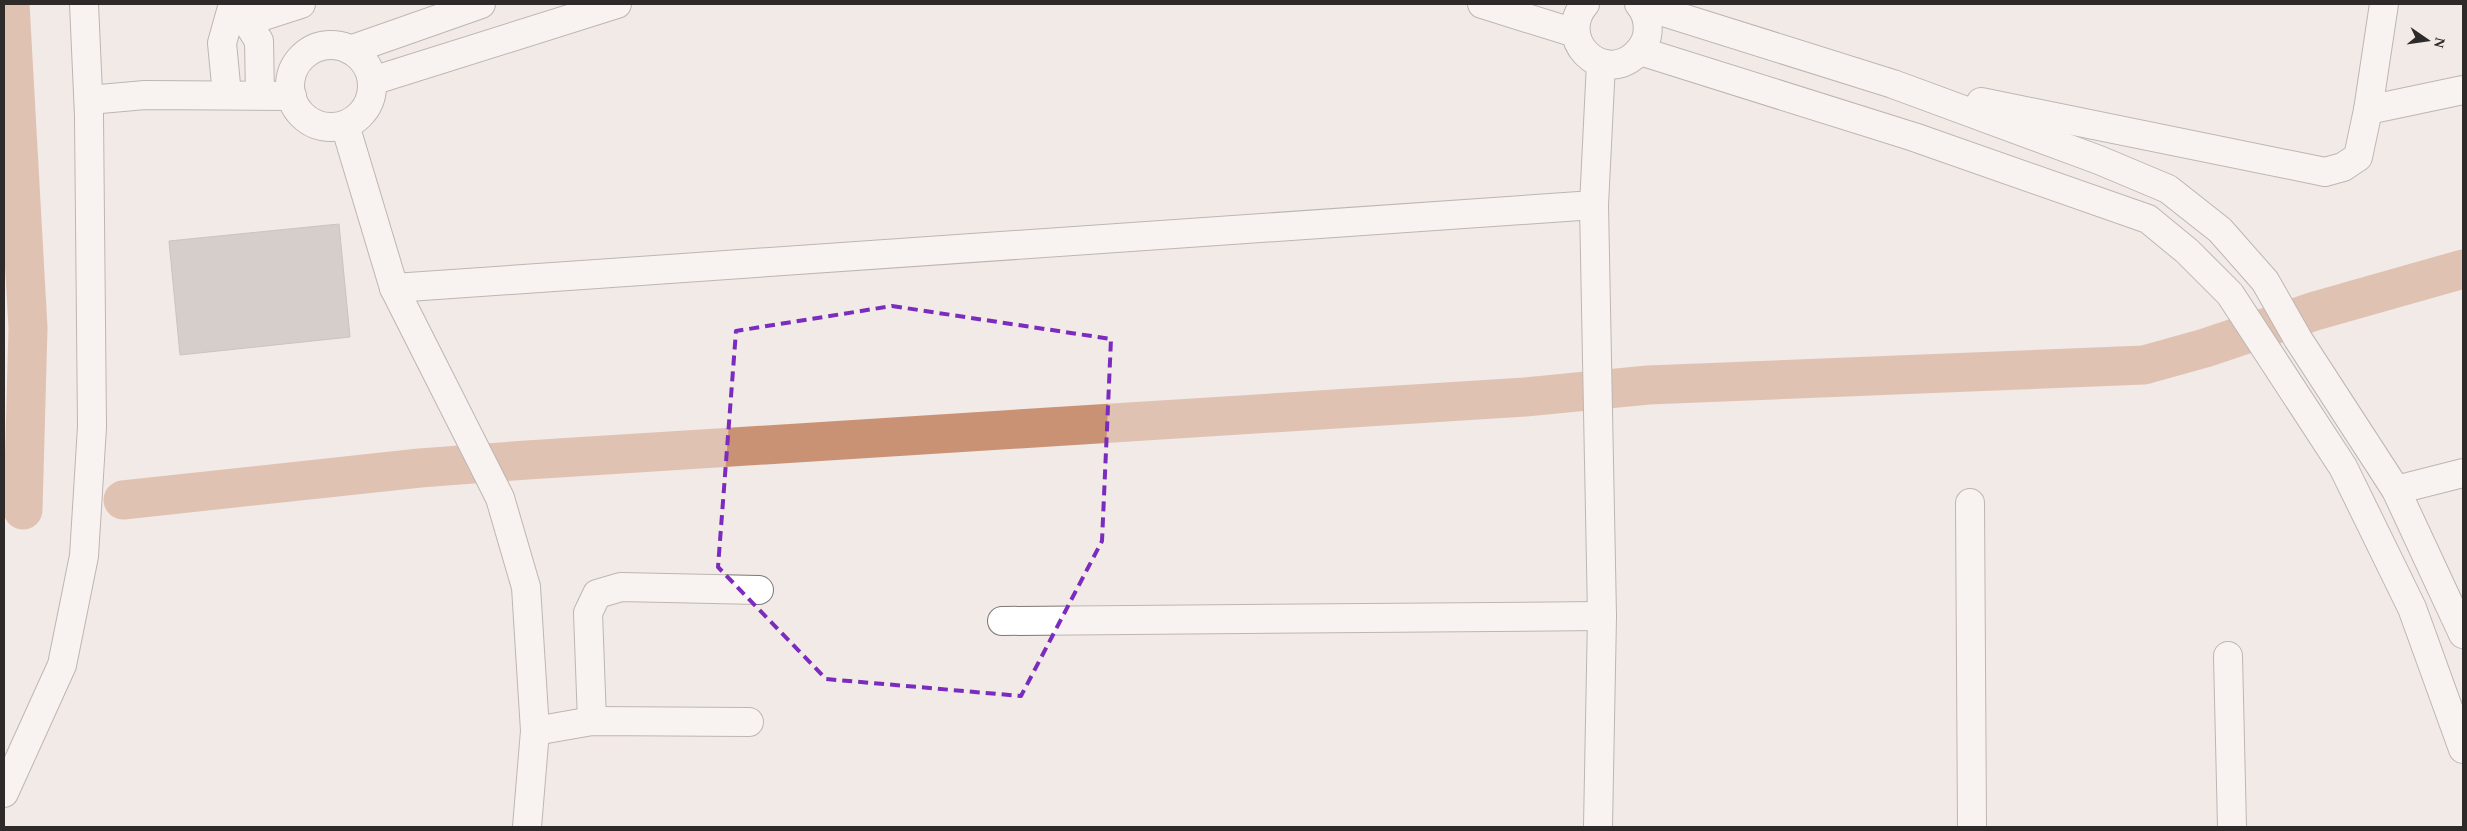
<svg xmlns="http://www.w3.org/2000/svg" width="2467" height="831" font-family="'Times New Roman',serif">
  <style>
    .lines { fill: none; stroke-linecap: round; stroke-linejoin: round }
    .canal { stroke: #ca9275; stroke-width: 39 }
    .building { fill: #b4adaa; stroke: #9c9591 }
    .minor-casing { stroke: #7e7774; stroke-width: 30 }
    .tertiary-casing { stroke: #7e7774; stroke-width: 30 }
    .minor { stroke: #fff; stroke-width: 28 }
    .tertiary { stroke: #fff; stroke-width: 28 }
    .marked { fill: none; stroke: #7b2cbf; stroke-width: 4; stroke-dasharray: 10 6; stroke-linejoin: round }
  </style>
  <rect width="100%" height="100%" fill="#f2eae6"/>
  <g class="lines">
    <g class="canal">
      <path d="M10,4L28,328L23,510"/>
      <path d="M123,500L420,468L527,460L1525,397L1648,385L2144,365L2205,348L2315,311L2463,269"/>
    </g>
  </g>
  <path class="building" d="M339,224L350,337L180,355L169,241Z"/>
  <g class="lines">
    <g class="minor-casing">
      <g id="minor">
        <path d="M236,4L259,41L260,95"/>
        <path d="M1482,4L1575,33"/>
        <path d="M1585,4C1556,38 1600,84 1634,56C1640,51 1645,44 1647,36C1649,24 1647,13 1639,4"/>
        <path d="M1641,5L1893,84L2099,160L2168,189L2220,230L2265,281L2298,339L2396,490L2463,634"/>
        <path d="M248,21L301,4"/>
        <circle cx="331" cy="86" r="41"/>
        <path d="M350,50L481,4"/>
        <path d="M1640,51L1914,137L2148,219L2187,251L2230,294L2343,467L2412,608L2463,749"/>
        <path d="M372,81L617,4"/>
        <path d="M227,95L222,43L233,4"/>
        <path d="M89,100L145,95L292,96"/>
        <path d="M1981,102L2325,172L2343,167L2358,157L2368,110L2384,4"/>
        <path d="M2368,110L2463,90"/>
        <path d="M345,125L394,288L500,498L526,587L535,731L527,827"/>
        <path d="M394,288L1594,205"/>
        <path d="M2396,490L2463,473"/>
        <path d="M1970,503L1972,827"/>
        <path d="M1002,621L1602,616"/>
        <path d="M2228,656L2232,827"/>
        <path d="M592,721L588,613L597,594L621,587L759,590"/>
        <path d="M535,731L592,721L749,722"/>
        <path d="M1598,827L1602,616L1594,205L1601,63"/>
      </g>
    </g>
    <g class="tertiary-casing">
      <path id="tertiary" d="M4,793L62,665L84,556L92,427L89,116L84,4"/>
    </g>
    <use href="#minor" class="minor"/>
    <use href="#tertiary" class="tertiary"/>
  </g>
  <path d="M0 0H2467V831H0ZM892,306L1111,339L1102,541L1021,696L826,679L718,567L736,331Z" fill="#f2eae6" fill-opacity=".55" fill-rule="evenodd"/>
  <path class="marked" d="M892,306L1111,339L1102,541L1021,696L826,679L718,567L736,331Z"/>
  <rect width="2467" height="831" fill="none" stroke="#2d2a29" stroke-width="10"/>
  <g transform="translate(2427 40) rotate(103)" stroke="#f2eae6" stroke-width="4" paint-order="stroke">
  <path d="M0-4L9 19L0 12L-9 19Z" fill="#2d2a29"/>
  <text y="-8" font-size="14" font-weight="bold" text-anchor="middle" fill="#2d2a29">N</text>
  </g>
</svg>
